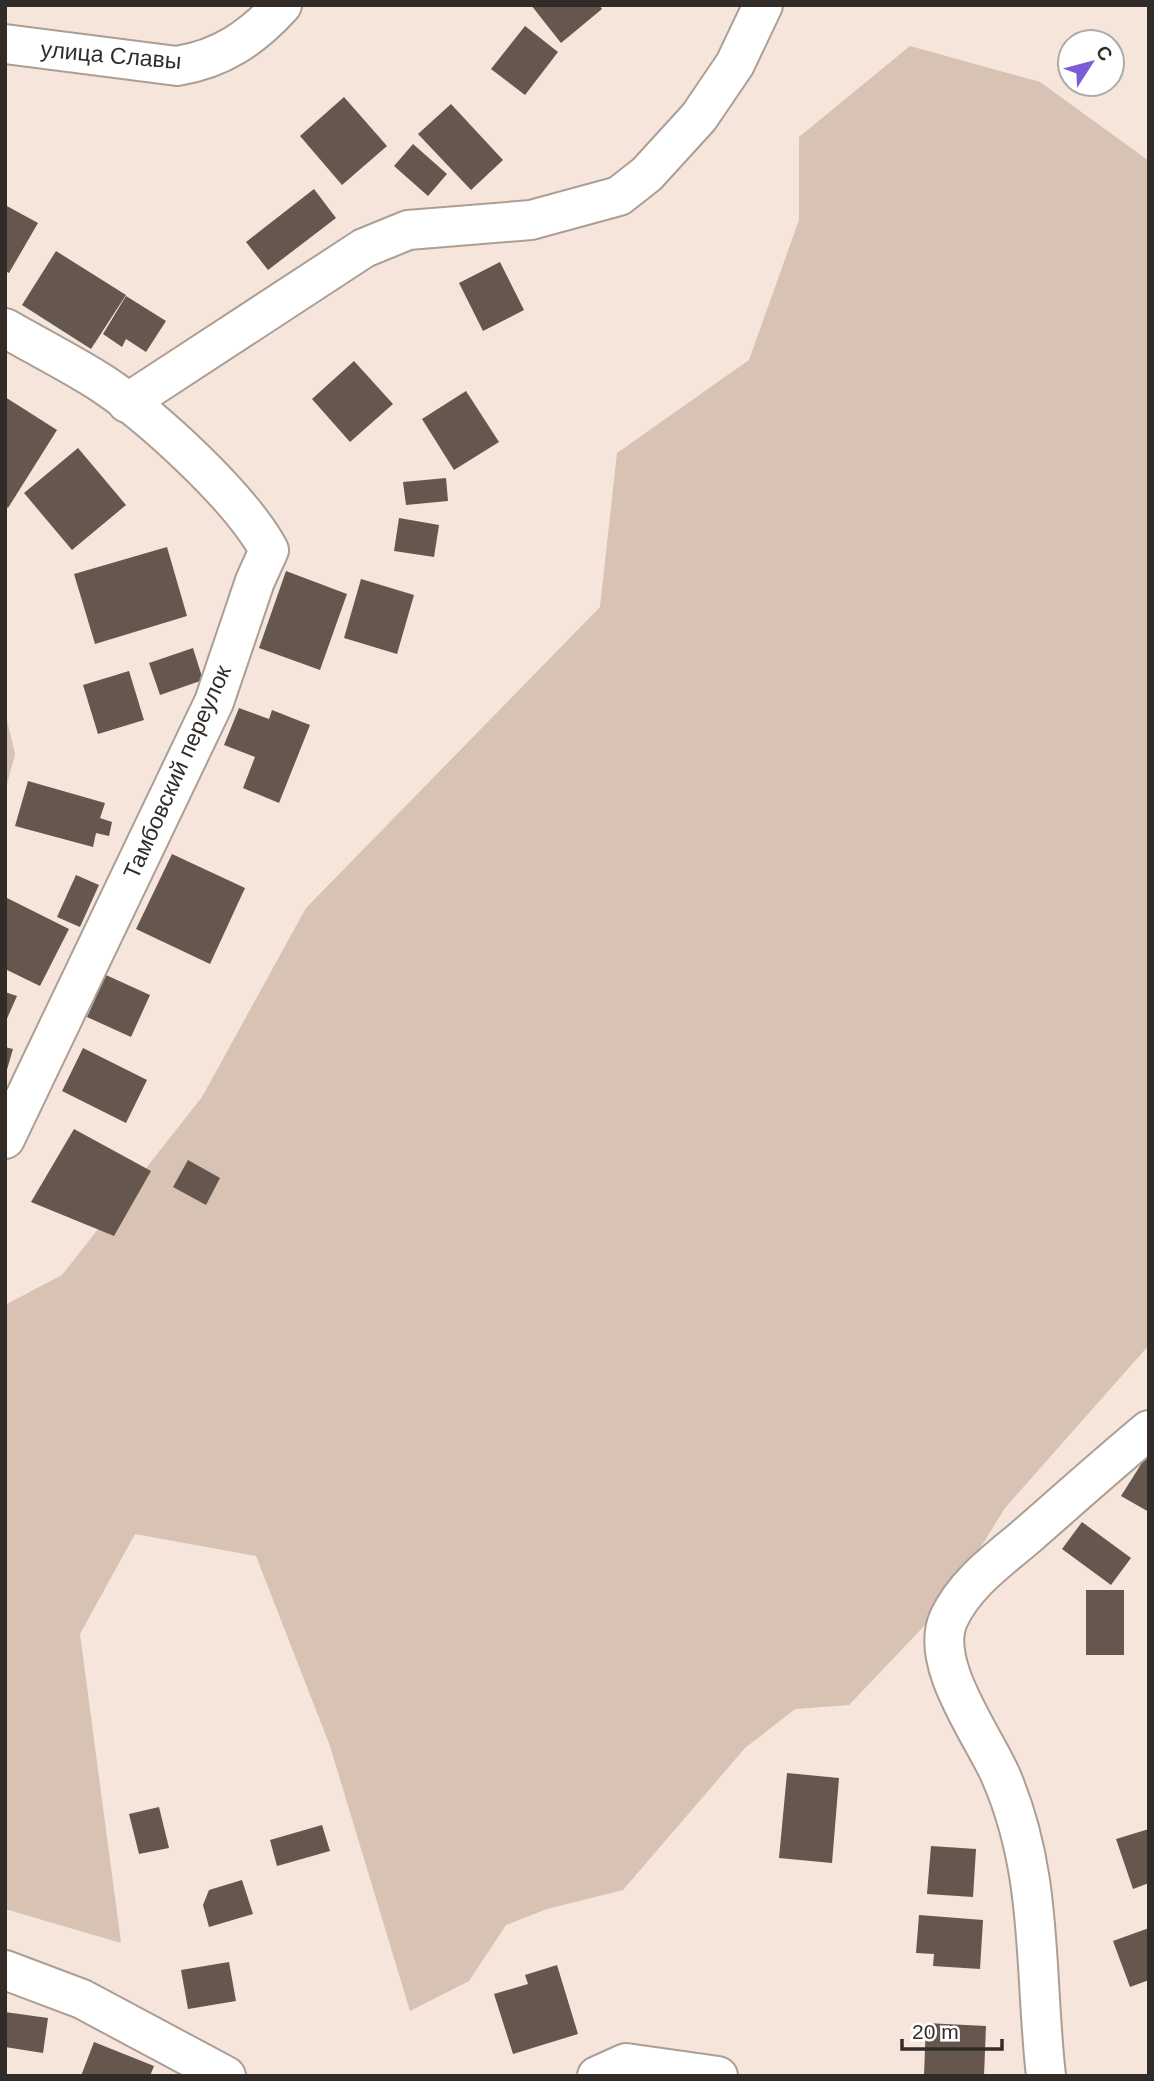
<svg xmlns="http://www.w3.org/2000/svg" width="1154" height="2081" font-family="Arial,sans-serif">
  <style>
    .green { fill: #d7c2b3 }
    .building { fill: #65574e }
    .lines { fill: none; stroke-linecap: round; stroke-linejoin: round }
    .minor-casing { stroke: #ad9e93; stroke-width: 42 }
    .minor { stroke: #fff; stroke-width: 38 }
    .labels { text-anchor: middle; stroke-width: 7; stroke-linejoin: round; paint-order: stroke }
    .street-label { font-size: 23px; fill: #322c28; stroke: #fff }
  </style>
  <rect width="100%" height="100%" fill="#f5e5da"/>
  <g class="green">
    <path d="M910,46L1040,82L1149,161V1345L1005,1508L946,1603L849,1705L795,1709L745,1748L623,1890L547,1909L506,1925L469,1981L410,2011L330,1746L256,1556L135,1534L80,1634L121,1943L5,1909V1305L62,1275L202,1097L306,908L600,607L617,453L749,360L799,220V137Z"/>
    <path d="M5,712L15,754L5,792Z"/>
  </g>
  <g class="building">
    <path d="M531,5H599L602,9L561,43Z"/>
    <path d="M525,26L558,52L525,95L491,69Z"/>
    <path d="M344,97L387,146L342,185L300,136Z"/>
    <path d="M451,104L503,160L471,190L418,134Z"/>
    <path d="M413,144L447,174L428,196L394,166Z"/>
    <path d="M314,189L336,218L268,270L246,242Z"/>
    <path d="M5,205L38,223L9,273L5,271Z"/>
    <path d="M56,251L126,295L91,349L22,305Z"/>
    <path d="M500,262L524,310L483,331L459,283Z"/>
    <path d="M126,296L166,321L146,352L126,339L122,347L103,334Z"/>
    <path d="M354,361L393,404L350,442L312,399Z"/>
    <path d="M466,391L499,442L454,470L422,419Z"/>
    <path d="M5,397L57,430L8,508L5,506Z"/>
    <path d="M78,448L126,505L72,550L24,493Z"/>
    <path d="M446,478L448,501L406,505L403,482Z"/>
    <path d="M399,518L439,525L434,557L394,551Z"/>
    <path d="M167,547L187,616L95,644L74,574Z"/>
    <path d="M286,571L347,594L320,670L259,648Z"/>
    <path d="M361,579L414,595L397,654L344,638Z"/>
    <path d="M193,648L203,680L160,695L149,663Z"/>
    <path d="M129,671L144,720L98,734L83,685Z"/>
    <path d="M239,708L269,719L272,710L310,725L279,803L243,788L255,757L224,745Z"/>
    <path d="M28,781L105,803L100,818L112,822L109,836L96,833L93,847L15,826Z"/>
    <path d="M172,854L245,888L210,964L136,929Z"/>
    <path d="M76,875L99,885L80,927L57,917Z"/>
    <path d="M5,897L69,929L40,986L5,969Z"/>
    <path d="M106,975L150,995L131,1037L87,1017Z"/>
    <path d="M5,992L17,996L5,1023Z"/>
    <path d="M5,1047L13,1049L6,1073H5Z"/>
    <path d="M83,1048L147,1080L126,1123L62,1091Z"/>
    <path d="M74,1129L151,1171L114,1236L31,1202Z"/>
    <path d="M188,1160L220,1178L206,1205L173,1187Z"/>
    <path d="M1145,1458L1149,1460V1512L1121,1496Z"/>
    <path d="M1082,1522L1131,1558L1111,1585L1062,1549Z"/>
    <rect x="1086" y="1590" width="38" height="65"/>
    <path d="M787,1773L839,1778L832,1863L779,1858Z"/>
    <path d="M159,1807L169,1848L139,1854L129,1814Z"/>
    <path d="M322,1825L330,1851L277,1866L270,1840Z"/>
    <path d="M1149,1829V1883L1133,1889L1116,1839Z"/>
    <path d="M931,1846L976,1849L973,1897L927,1894Z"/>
    <path d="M242,1880L253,1914L209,1927L203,1905L209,1890Z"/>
    <path d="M919,1915L983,1920L980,1969L933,1966L934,1954L916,1953Z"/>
    <path d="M1149,1928V1980L1130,1987L1113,1941Z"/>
    <path d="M229,1962L236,2001L188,2009L181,1970Z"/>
    <path d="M557,1965L578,2034L513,2054L494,1994L528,1984L525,1975Z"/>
    <path d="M5,2012L48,2018L43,2053L5,2047Z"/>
    <path d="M926,2023L986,2026L984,2076H924Z"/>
    <path d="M94,2042L154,2066L150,2076H81Z"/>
  </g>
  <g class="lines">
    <g class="minor-casing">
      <g id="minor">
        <path d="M5,44L177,66C221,59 252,38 282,5"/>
        <path d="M5,328C38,347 72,364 103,384C154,418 240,497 269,550L255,581L214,702L5,1139"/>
        <path d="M127,403L364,248L408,230L531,220L619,196L647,174L699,117L735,64L763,5"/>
        <path d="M5,1970L82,1999L226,2076"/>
        <path d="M597,2076L626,2063L718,2076"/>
        <path d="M1046,2076C1034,1971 1044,1874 1000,1774C982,1734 928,1662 949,1618C966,1582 1000,1559 1029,1534C1069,1499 1108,1464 1149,1430"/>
      </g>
    </g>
    <use href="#minor" class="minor"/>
  </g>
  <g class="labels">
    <g class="street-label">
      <text transform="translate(111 55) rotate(5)" y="8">улица Славы</text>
      <text transform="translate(177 772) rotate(-66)" y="8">Тамбовский переулок</text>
    </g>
  </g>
  <rect width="1154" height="2081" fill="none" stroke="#322c28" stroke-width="14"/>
  <g transform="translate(1091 63) rotate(54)"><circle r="33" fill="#ffffff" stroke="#adaba9" stroke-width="2"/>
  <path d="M0-5L12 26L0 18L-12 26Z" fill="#7d5dd7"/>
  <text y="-10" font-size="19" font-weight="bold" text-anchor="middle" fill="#322c28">С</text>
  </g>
  <path d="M902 2039v10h100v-10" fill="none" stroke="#322c28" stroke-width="3.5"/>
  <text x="912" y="2039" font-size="21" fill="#322c28" stroke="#ffffff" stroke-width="5" paint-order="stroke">20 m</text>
</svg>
